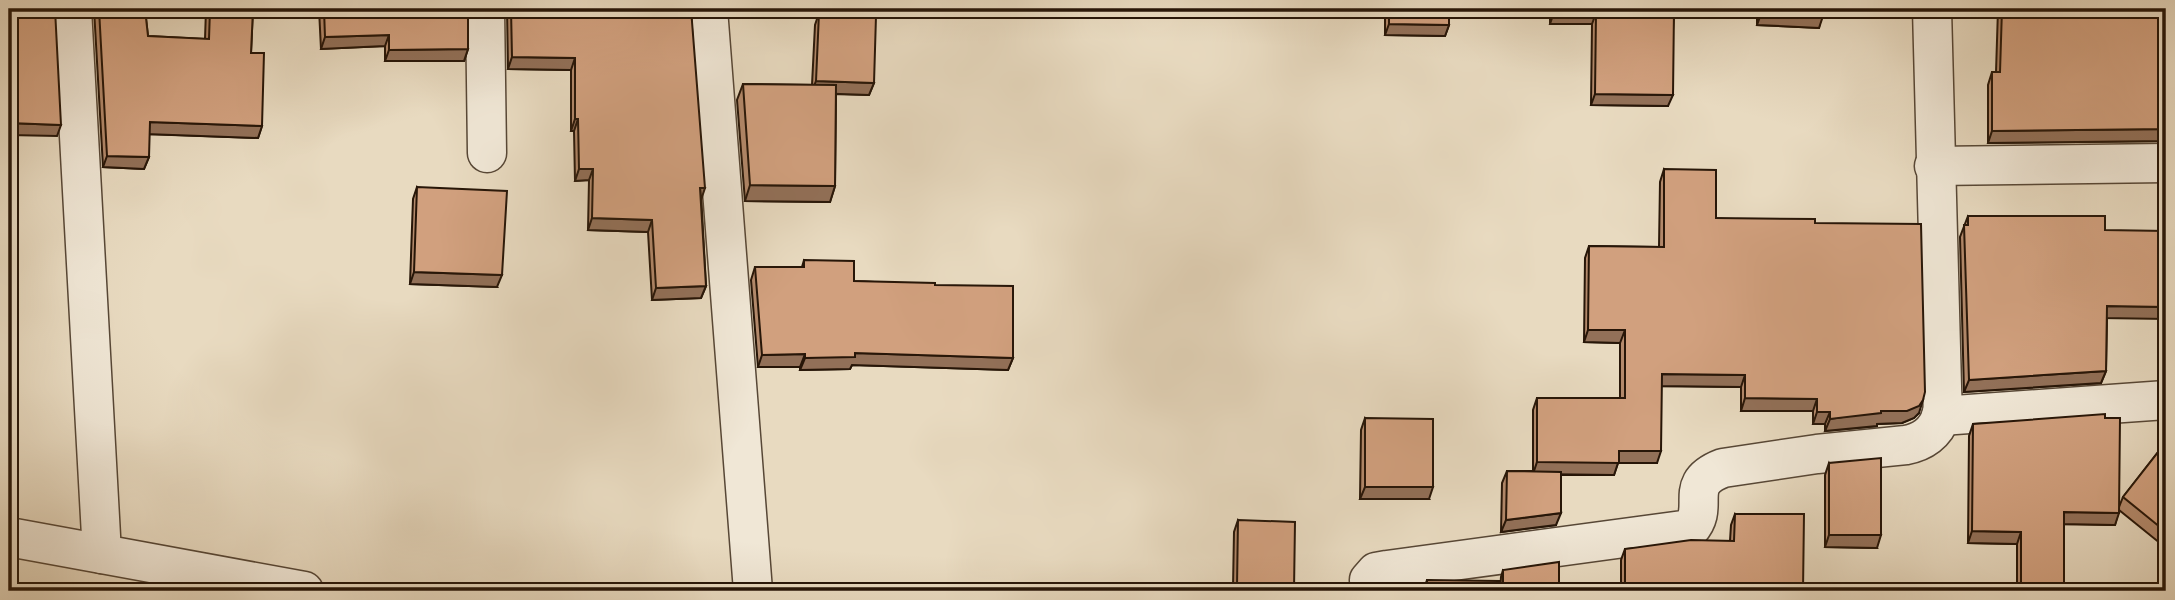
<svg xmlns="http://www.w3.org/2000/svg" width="2175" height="600" font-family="'Libre Bodoni',serif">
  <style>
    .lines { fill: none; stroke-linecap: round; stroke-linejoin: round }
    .street-casing { stroke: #574736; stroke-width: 41 }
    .street { stroke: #f0e7d6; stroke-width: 38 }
    .wall { fill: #b48a6c; stroke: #271608; stroke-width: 2 }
    .shaded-wall { fill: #927058; stroke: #271608; stroke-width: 2 }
    .building { fill: #d1a07e; stroke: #271608; stroke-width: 2 }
  </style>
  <rect width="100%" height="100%" fill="#e8dac0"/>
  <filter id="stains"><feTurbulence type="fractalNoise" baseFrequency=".00286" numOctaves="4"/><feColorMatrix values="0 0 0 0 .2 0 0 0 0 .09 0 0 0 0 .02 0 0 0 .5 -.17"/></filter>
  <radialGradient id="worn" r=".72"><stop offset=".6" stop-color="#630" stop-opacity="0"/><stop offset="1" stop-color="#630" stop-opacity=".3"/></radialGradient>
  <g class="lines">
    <g class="street-casing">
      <g id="street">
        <path d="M72,9L102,554L304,591"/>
        <path d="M485,9L487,153"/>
        <path d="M708,9L753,591"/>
        <path d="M1934,166L2166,163"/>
        <path d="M1941,416L2166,400"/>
        <path d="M9,537L102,554"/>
        <path d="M1370,591L1369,580L1376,572L1387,570L1690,529C1711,506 1681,484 1723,468L1817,454L1906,445C1922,442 1936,433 1941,416C1944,408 1942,395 1942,386L1932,9"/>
      </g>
    </g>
    <use href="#street" class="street"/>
  </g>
  <g class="wall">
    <path d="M94,9H145L148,36L205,39L206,9H253L251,53L262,126L258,138L149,134V157L144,169L103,167Z"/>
    <path d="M319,9H468V49L464,61H385V46L321,49Z"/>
    <path d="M507,9H691L706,286L701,298L652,300L648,232L588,230L589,180L575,181L574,131H571V70L508,69Z"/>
    <path d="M1385,9H1449V25L1445,36L1385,35Z"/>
    <path d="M1550,9H1823L1819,28L1757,25V16L1674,15L1668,106L1591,105L1592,24H1550Z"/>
    <path d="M1998,9H2166V141L1988,143V85L1992,72H1996Z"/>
    <path d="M819,13L874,83L869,95L836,94L835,186L830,202L745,201L737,100L743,84L812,85L815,25Z"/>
    <path d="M1664,169L1716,218L1815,223L1919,413L1914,418L1902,423L1877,424V426L1825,431V424H1813V411H1741V387L1661,386L1657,463H1618L1614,475H1561L1556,525L1501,532L1502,483L1507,471H1533V410L1537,398H1620V343L1584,342L1585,258L1589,246L1659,247L1660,182Z"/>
    <path d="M417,187L497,287L410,284L413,199Z"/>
    <path d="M1968,216L2107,318L2106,371L2101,383L1964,392L1960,237Z"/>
    <path d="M804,260L854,281L935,285L1013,358L1008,370L852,365L850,369L800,370V367H758L751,280L755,267H802Z"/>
    <path d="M1365,418L1429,499H1360L1361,430Z"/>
    <path d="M2105,418L2119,507L2123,497L2166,442V548L2119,510L2115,525L2064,524V591H2017V544L1968,543L1969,436L1973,424Z"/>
    <path d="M1829,463L1877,548L1825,547V475Z"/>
    <path d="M1735,514L1803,591H1621V560L1625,549L1730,541L1731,525Z"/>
    <path d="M1238,520L1294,590L1312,591H1231L1233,587L1234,532Z"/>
    <path d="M1503,570L1559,583L1604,591H1500L1501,577Z"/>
    <path d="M1427,580L1499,591H1423Z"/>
  </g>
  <g class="shaded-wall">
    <path d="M1672,9H1760L1757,16L1670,15Z"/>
    <path d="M1554,12L1596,13L1592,24H1550Z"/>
    <path d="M1761,14L1823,16L1819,28L1757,25Z"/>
    <path d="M1389,24L1449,25L1445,36L1385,35Z"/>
    <path d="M389,35L385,46L321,49L325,37Z"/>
    <path d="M468,49L464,61H385L389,50Z"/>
    <path d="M512,57L575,58L571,70L508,69Z"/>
    <path d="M816,81L874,83L869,95L811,93Z"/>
    <path d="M1595,94L1673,95L1668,106L1591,105Z"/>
    <path d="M575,119H578L574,131H571Z"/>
    <path d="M150,122L262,126L258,138L145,134Z"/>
    <path d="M9,123L61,125L57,136L9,135Z"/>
    <path d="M2166,129V141L1988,143L1992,131Z"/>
    <path d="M107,156L149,157L144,169L103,167Z"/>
    <path d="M579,169H593L589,180L575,181Z"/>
    <path d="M750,185L835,186L830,202L745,201Z"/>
    <path d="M700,188H705L701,200Z"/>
    <path d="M592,218L652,220L648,232L588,230Z"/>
    <path d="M414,272L502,275L497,287L410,284Z"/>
    <path d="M706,286L701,298L652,300L656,288Z"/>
    <path d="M2107,306L2166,307V319L2102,318Z"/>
    <path d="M1588,330H1625L1620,343L1584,342Z"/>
    <path d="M855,353L1013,358L1008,370L852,365L850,369L800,370L805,358Z"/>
    <path d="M805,354L800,367H758L762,355Z"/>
    <path d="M2106,371L2101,383L1964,392L1969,380Z"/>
    <path d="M1662,374L1745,375L1741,387L1657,386Z"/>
    <path d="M1745,398L1817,399L1813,411H1741Z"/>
    <path d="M1923,400L1919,413L1914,418L1902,423L1877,424V426L1825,431L1830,419L1881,411Z"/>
    <path d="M1817,412H1830L1825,424H1813Z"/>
    <path d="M1619,451H1661L1657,463H1618L1614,475L1533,474L1537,462Z"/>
    <path d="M1365,487H1433L1429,499H1360Z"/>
    <path d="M2064,512L2119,513L2115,525L2060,524Z"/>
    <path d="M1561,513L1556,525L1501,532L1506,520Z"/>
    <path d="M1972,531L2021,532L2017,544L1968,543Z"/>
    <path d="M1829,535H1881L1877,548L1825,547Z"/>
  </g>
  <g class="building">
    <path d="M9,9H55L61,125L9,123Z"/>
    <path d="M99,9H145L148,36L209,39L210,9H253L251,53H264L262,126L150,122L149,157L107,156Z"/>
    <path d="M324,9H468V49L389,50V35L325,37Z"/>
    <path d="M511,9H691L705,188H700L706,286L656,288L652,220L592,218L593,169H579L578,119H575V58L512,57Z"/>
    <path d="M1389,9H1449V25L1389,24Z"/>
    <path d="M1554,9H1674L1673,95L1595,94L1596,13L1554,12Z"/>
    <path d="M1761,9H1823V16L1761,14Z"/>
    <path d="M2002,9H2166V129L1992,131V72H2000Z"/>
    <path d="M819,13L876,16L874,83L816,81Z"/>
    <path d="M743,84L836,85L835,186L750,185Z"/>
    <path d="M1664,169L1716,170V218L1815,219V223L1921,224L1925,392L1923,400L1919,406L1907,411H1881V413L1830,419V412H1817V399L1745,398V375L1662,374L1661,451H1619V463L1537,462V398H1625V330H1588L1589,246L1664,247Z"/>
    <path d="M417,187L507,191L502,275L414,272Z"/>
    <path d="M1968,216H2105V230L2166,231V307L2107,306L2106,371L1969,380L1964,225H1968Z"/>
    <path d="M804,260L854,261V281L935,283V285L1013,286V358L855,353V357L805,358V354L762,355L755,267H804Z"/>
    <path d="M2105,414V418H2120L2119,513L2064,512V591H2021V532L1972,531L1973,424Z"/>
    <path d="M1365,418L1433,419V487H1365Z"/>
    <path d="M2166,442V532L2123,497Z"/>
    <path d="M1881,458V535H1829V463Z"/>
    <path d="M1507,471L1561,472V513L1506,520Z"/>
    <path d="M1735,514H1804L1803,591H1625V549L1691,540L1734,541Z"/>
    <path d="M1238,520L1295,522L1294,590L1312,591H1232L1233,586H1237Z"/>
    <path d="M1559,562V583L1604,584V591H1503V570Z"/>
    <path d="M1427,580L1499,581V591H1427Z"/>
  </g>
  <rect width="2175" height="600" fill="none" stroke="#e8dac0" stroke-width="35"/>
  <rect x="10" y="10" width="2154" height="579" fill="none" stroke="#271608" stroke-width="3.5"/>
  <rect x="18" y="18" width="2140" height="565" fill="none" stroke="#271608" stroke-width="2"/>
  <rect width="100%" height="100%" filter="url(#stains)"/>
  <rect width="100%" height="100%" fill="url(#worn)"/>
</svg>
